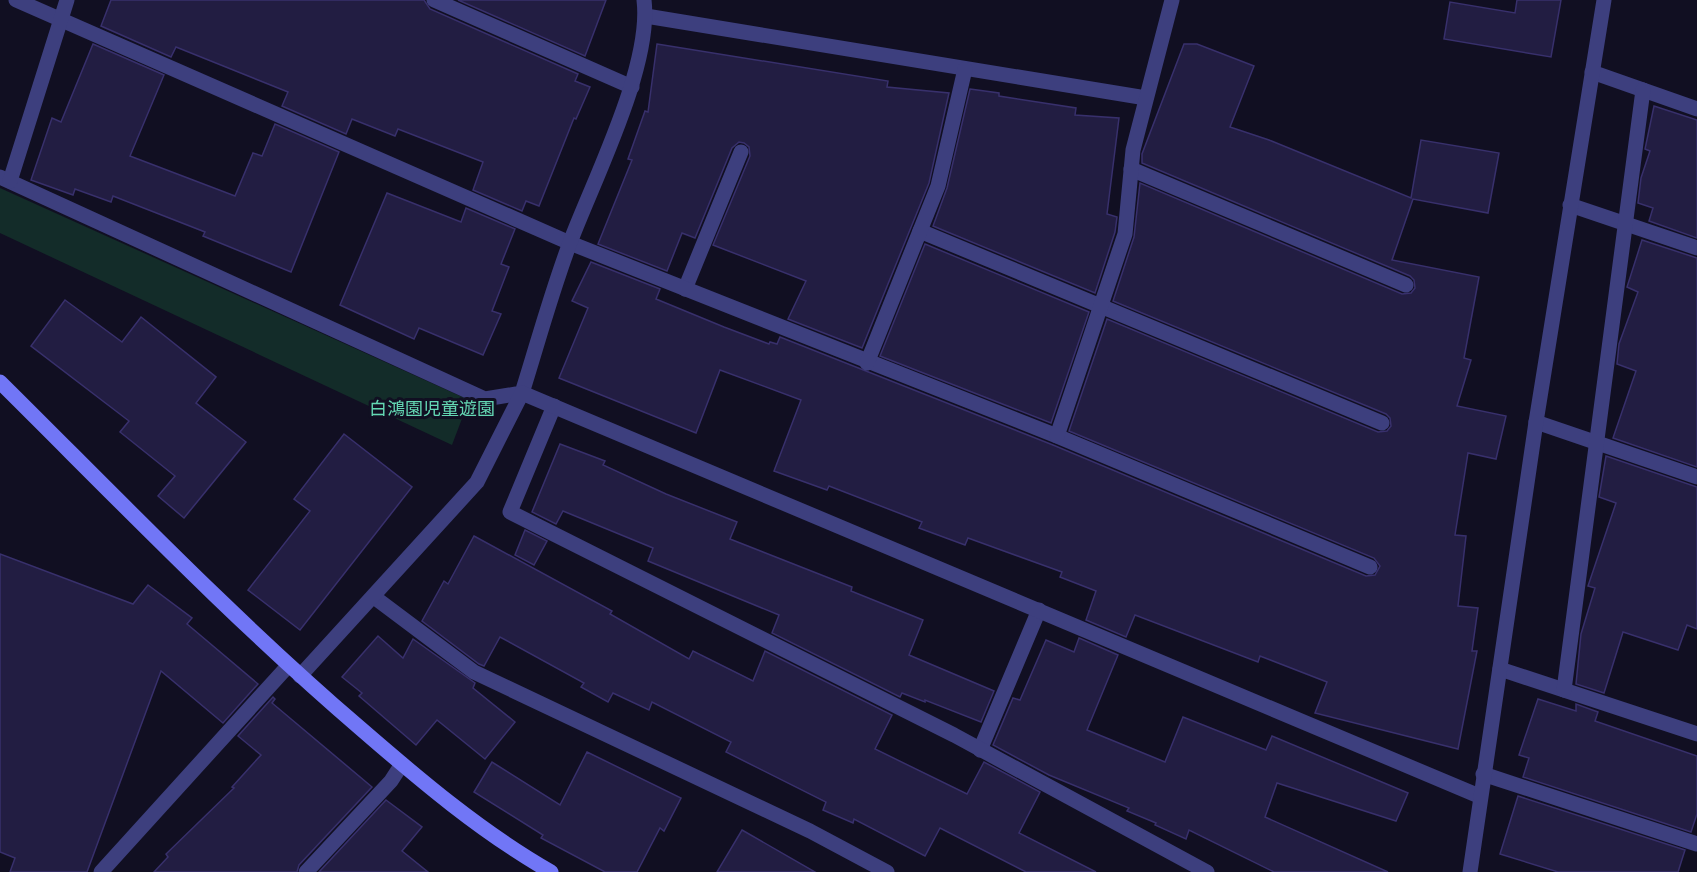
<svg xmlns="http://www.w3.org/2000/svg" width="1697" height="872" font-family="Ubuntu,'Noto Sans JP',sans-serif">
  <style>
    .green { fill: #132c29 }
    .building { fill: #221d42; stroke: #38306c; stroke-width: 1.5 }
    .lines { fill: none; stroke-linecap: round; stroke-linejoin: round }
    .lane { stroke: #3d3f7e; stroke-width: 15 }
    .street { stroke: #3d3f7e; stroke-width: 15 }
    .secondary { stroke: #7176f6; stroke-width: 15 }
    .labels { text-anchor: middle; stroke-width: 6; stroke-linejoin: round; paint-order: stroke }
    .park-label { font-size: 18px; fill: #64d7b3; stroke: #110f22 }
  </style>
  <rect width="100%" height="100%" fill="#110f22"/>
  <path class="green" d="M0,188L469,400L452,445L0,233Z"/>
  <g class="building">
    <path d="M111,0H424L430,9L578,74L575,81L590,87L576,119L574,118L539,206L526,201L522,211L473,190L483,162L398,129L395,136L352,119L346,134L282,106L288,92L176,47L171,57L101,26Z"/>
    <path d="M458,0H606L585,56Z"/>
    <path d="M1517,0H1561L1551,57L1444,39L1450,2L1515,13Z"/>
    <path d="M93,44L164,75L130,156L235,196L253,153L262,156L275,124L339,152L291,272L203,236L205,232L113,196L111,202L75,189L73,195L31,180L52,118L61,122Z"/>
    <path d="M657,44L888,81L887,87L949,93L929,183L862,348L788,319L806,281L713,245L750,156L749,147L744,143L739,142L732,148L695,238L682,233L667,271L598,244L632,160L628,159L645,111L648,112Z"/>
    <path d="M1184,44H1197L1254,66L1230,127L1269,140L1411,198L1421,140L1499,153L1488,213L1413,199L1392,260L1479,277L1464,358L1471,360L1457,406L1506,416L1496,459L1468,453L1455,535L1466,536L1458,606L1478,608L1472,651H1477L1458,749L1315,713L1327,682L1260,656L1258,662L1135,615L1126,637L1086,620L1096,591L1060,577L1062,572L968,538L965,545L919,528L922,522L829,486L827,490L774,471L801,400L720,370L696,433L559,378L588,308L572,301L591,262L660,289L656,299L724,327L769,344L770,342L777,344L780,337L1053,445L1366,576L1375,575L1380,566L1374,558L1069,431L1107,319L1378,432L1387,431L1391,426L1390,418L1386,414L1113,301L1134,237L1140,183L1402,294L1411,293L1415,288L1414,280L1410,276L1142,163V154Z"/>
    <path d="M970,89L999,93V96L1076,108L1075,115L1119,118L1107,214L1117,217L1115,232L1095,293L933,226L947,188Z"/>
    <path d="M1654,106L1697,120V238L1649,221L1653,208L1638,203L1641,178L1650,151L1645,149Z"/>
    <path d="M387,193L461,222L466,208L515,229L501,264L509,267L492,311L501,314L483,355L419,328L414,339L340,305Z"/>
    <path d="M1642,240L1697,258V467L1613,438L1636,371L1617,364L1619,344L1638,292L1627,287Z"/>
    <path d="M925,244L1089,312L1051,423L880,356Z"/>
    <path d="M65,300L122,342L141,317L216,377L196,403L246,442L184,518L158,496L175,476L120,432L129,421L31,346Z"/>
    <path d="M344,434L412,487L300,630L248,590L310,511L294,499Z"/>
    <path d="M560,444L605,461L603,465L666,494L737,522L730,539L852,587L851,591L923,620L909,655L994,691L981,722L925,700V702L902,693L900,697L772,633L779,615L648,561L653,548L563,511L556,524L532,512Z"/>
    <path d="M1606,456L1697,487V629L1687,625L1678,650L1623,632L1604,693L1576,684L1581,634L1595,588L1588,586L1616,503L1599,497Z"/>
    <path d="M525,530L547,541L534,565L515,555Z"/>
    <path d="M474,536L612,611L610,614L689,659L693,651L753,681L765,651L892,715L875,749L967,794L984,762L1040,792L1019,833L1096,872H1026L940,828L925,856L854,819L853,823L823,810L826,802L726,752L731,742L652,702L649,710L613,693L608,702L581,687L584,683L500,637L484,666L479,664L422,621L444,581L448,584Z"/>
    <path d="M0,554L133,604L148,585L192,618L187,624L258,684L223,723L161,671L87,872H10L15,858L0,852Z"/>
    <path d="M378,636L403,658L413,639L475,683L473,688L515,722L485,759L437,720L416,745L359,696L362,693L342,677Z"/>
    <path d="M1079,638L1118,655L1087,730L1165,762L1183,717L1266,750L1272,736L1408,793L1396,821L1277,783L1265,817L1388,872H1274L1189,830L1186,839L1155,825L1156,823L1127,811L1129,808L1049,775L993,745L1013,698L1020,700L1046,640L1074,652Z"/>
    <path d="M273,697L275,699L272,703L372,787L299,865L297,872H154L168,857L166,854L234,788L232,787L261,755L238,736Z"/>
    <path d="M1538,699L1576,711V704L1598,712L1595,721L1697,756V814L1691,832L1523,777L1529,758L1519,755Z"/>
    <path d="M587,752L681,798L664,831L660,828L637,872H605L541,838L543,835L474,792L492,762L560,805Z"/>
    <path d="M1518,796L1685,850L1678,872H1558L1500,854Z"/>
    <path d="M386,800L422,827L402,851L428,872H319Z"/>
    <path d="M742,830L815,872H717Z"/>
  </g>
  <g class="lines">
    <g class="lane">
      <path d="M685,289L741,152"/>
      <path d="M980,750L1039,610"/>
      <path d="M306,872L391,781L402,764"/>
    </g>
    <g class="street">
      <path d="M16,0L570,243L1057,436L1370,567"/>
      <path d="M434,0L632,87"/>
      <path d="M646,16L1146,98"/>
      <path d="M1592,72L1697,109"/>
      <path d="M1131,169L1406,285"/>
      <path d="M0,177L485,399L522,393C538,342 552,290 571,240C595,177 652,65 644,0"/>
      <path d="M10,181L67,0"/>
      <path d="M1570,205L1697,248"/>
      <path d="M920,231L1382,423"/>
      <path d="M867,363L938,186L965,69"/>
      <path d="M554,406L510,512L954,735L1207,872"/>
      <path d="M1536,422L1697,477"/>
      <path d="M1057,436L1125,234L1133,150L1172,0"/>
      <path d="M374,597L474,672L810,831L887,872"/>
      <path d="M1500,669L1697,734"/>
      <path d="M300,676L477,482L522,393L1479,796"/>
      <path d="M1564,690L1643,90"/>
      <path d="M1483,774L1697,844"/>
      <path d="M101,872L288,666"/>
      <path d="M1470,872L1536,422L1604,0"/>
    </g>
    <path class="secondary" d="M0,382C118,499 233,619 360,728C420,780 481,832 551,872"/>
  </g>
  <g class="labels">
    <g class="park-label">
      <text x="432" y="415">白鴻園児童遊園</text>
    </g>
  </g>
</svg>
